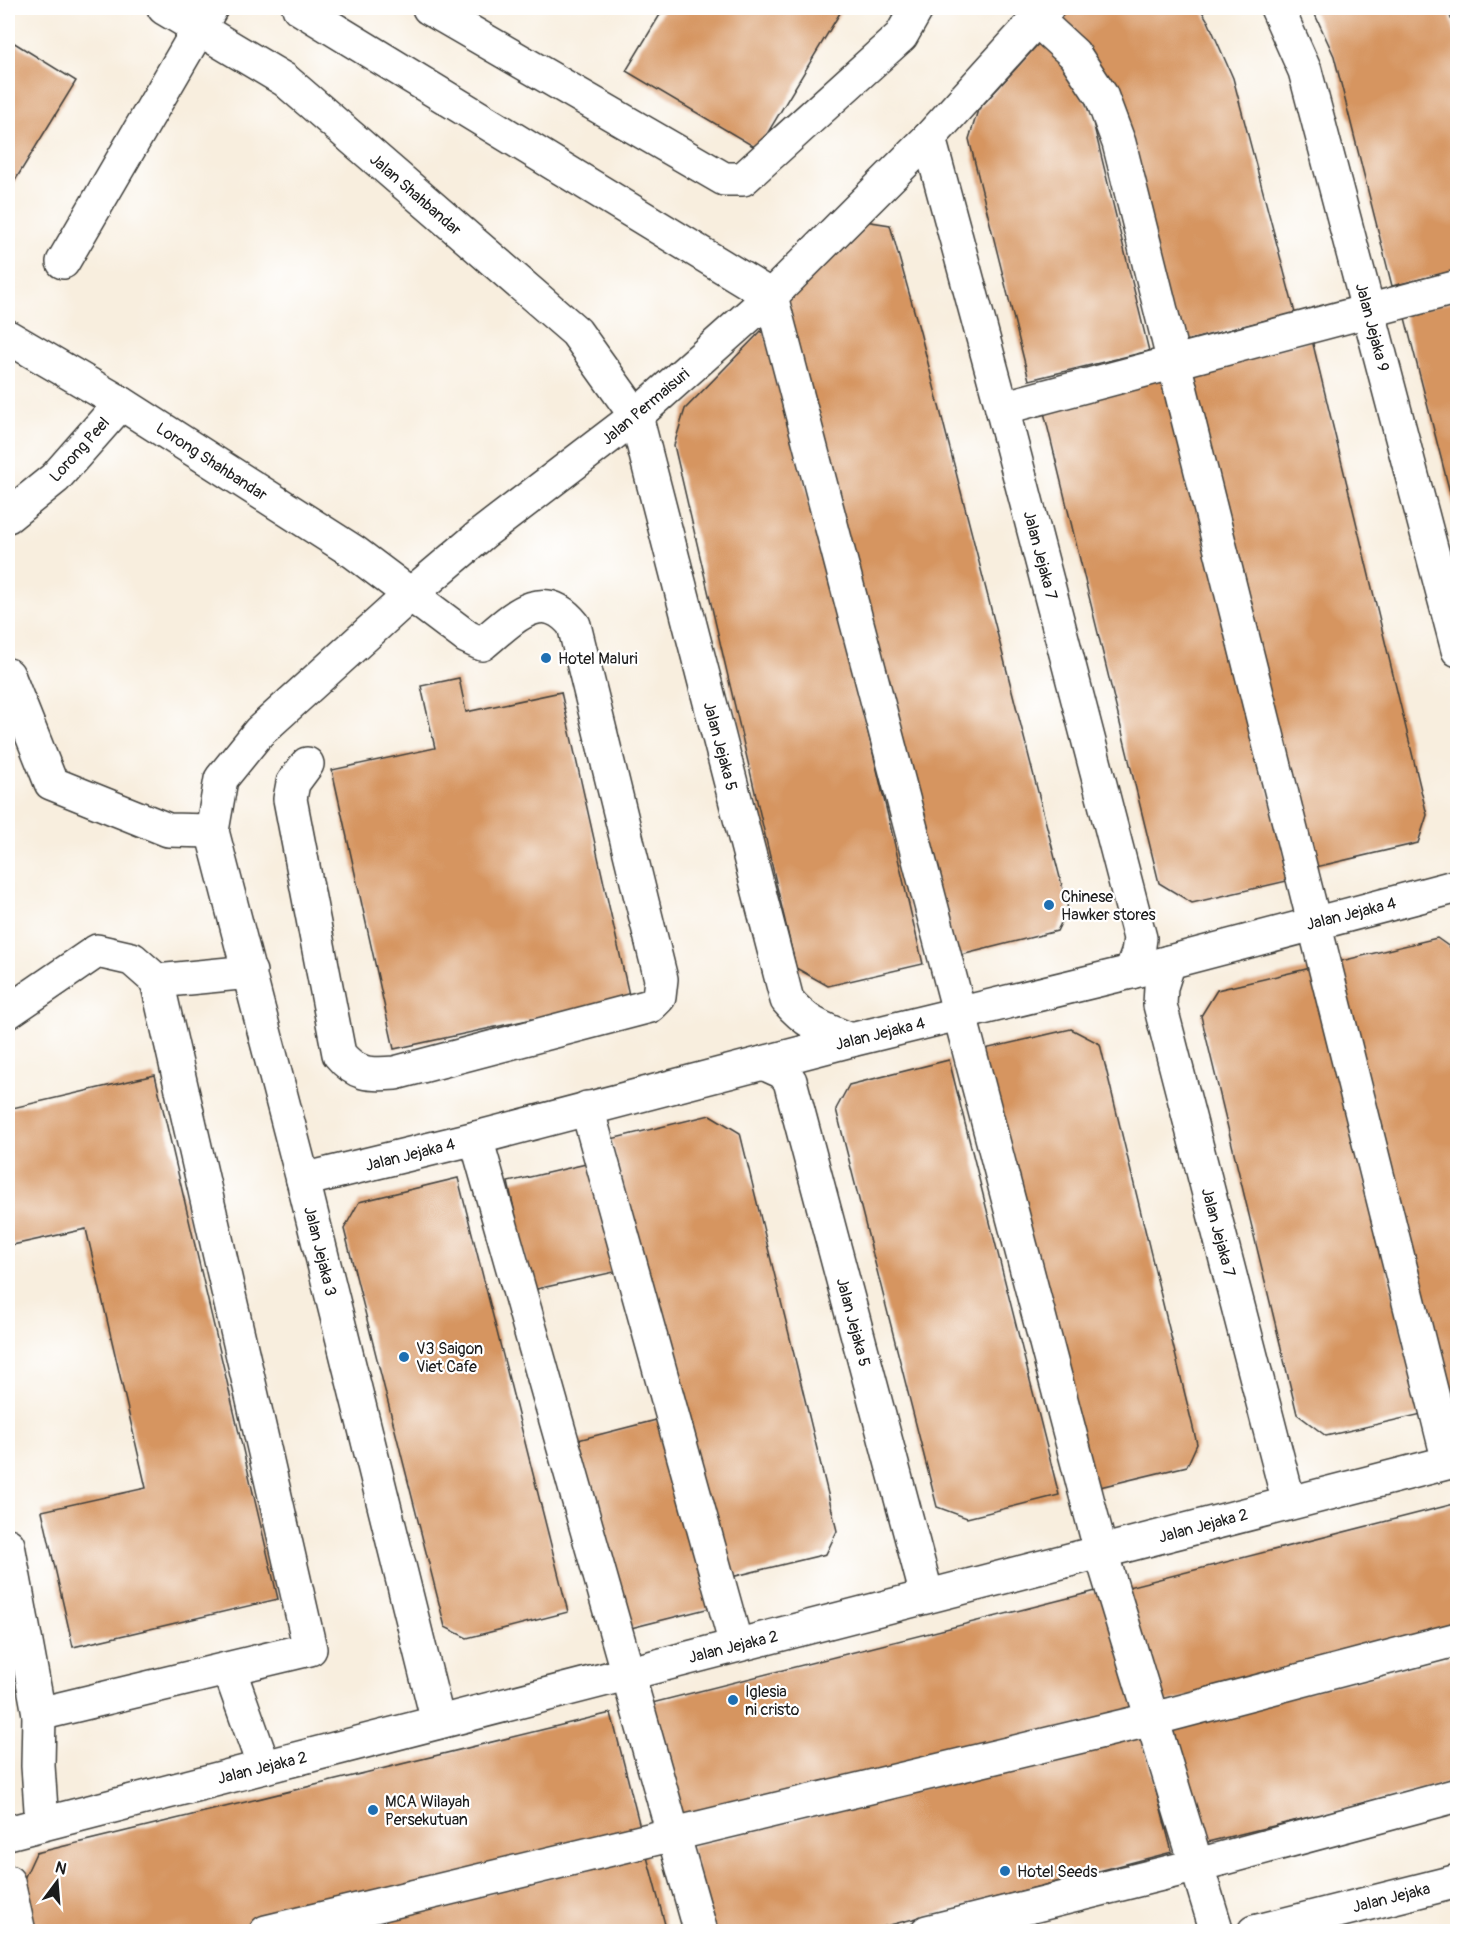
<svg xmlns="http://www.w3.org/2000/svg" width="1465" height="1939" font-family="Pangolin,sans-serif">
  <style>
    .building { fill: #d69561 }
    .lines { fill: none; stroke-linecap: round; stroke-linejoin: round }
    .minor-casing { stroke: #3d3c39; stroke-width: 36 }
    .minor { stroke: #fff; stroke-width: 33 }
    .poi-dot { fill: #1f6fb2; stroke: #fff; stroke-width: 2 }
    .labels { text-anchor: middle; stroke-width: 4.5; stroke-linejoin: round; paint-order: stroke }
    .street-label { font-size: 16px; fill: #1c1c1c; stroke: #fff }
    .poi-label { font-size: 16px; fill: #1c1c1c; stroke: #fff; text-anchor: start }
  </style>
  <rect width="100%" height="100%" fill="#fff"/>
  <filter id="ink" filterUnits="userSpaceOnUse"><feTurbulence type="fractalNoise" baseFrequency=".0167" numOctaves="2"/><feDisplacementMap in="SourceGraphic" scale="12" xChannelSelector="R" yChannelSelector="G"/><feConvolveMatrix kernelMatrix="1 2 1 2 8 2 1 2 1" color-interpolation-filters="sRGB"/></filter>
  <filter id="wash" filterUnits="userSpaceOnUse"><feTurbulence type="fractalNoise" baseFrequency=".008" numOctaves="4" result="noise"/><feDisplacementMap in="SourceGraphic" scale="24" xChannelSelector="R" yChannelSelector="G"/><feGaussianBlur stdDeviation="1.35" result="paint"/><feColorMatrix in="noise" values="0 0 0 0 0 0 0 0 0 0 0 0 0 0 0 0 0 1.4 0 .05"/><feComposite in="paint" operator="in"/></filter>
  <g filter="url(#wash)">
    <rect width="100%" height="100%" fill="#f8eede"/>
    <g id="blocks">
      <g class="building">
        <path d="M664,8H843L758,149L626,71Z"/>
        <path d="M1063,8H1200L1208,21L1233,78L1295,313L1178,343L1101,76L1052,20Z"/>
        <path d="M1312,8H1448L1458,43V270L1392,286L1334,56Z"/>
        <path d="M8,39L76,81L8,192Z"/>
        <path d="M1041,41L1063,59L1090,110L1149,351L1029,380L969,139L978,110Z"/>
        <path d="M858,220L890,225L920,332L1068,909L1057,931L949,958L779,298Z"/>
        <path d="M1458,300V520H1457L1404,314Z"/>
        <path d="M764,328L843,626L923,964L828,986L796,968L674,445L685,409Z"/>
        <path d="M1312,340L1427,815L1418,843L1307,869L1186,370Z"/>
        <path d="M1167,374L1291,880L1192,903L1159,883L1042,404Z"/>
        <path d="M459,678L466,712L561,692L633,1013L545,1032L537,1018L394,1049L332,770L435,748L421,686Z"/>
        <path d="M1437,938L1458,953V1396L1444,1399L1337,962Z"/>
        <path d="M1315,967L1422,1414L1326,1436L1297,1414L1201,1016L1217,990Z"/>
        <path d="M1071,1029L1100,1044L1197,1444L1187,1466L1083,1491L976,1051Z"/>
        <path d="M949,1060L1059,1495L967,1518L937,1507L836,1109L849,1085Z"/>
        <path d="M155,1075L278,1599L73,1647L42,1511L146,1488L86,1229L8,1246V1109Z"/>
        <path d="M710,1115L740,1133L837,1531L826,1554L719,1580L611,1139Z"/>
        <path d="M595,1162L619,1271L532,1290L508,1182Z"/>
        <path d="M458,1178L568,1612L467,1638L445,1627L344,1229L359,1202Z"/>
        <path d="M672,1416L722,1605L623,1630L574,1441Z"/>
        <path d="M1458,1503V1628L1155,1705L1124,1588Z"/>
        <path d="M1104,1589L1136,1711L679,1825L648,1704Z"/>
        <path d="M1458,1655V1781L1191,1846L1162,1727Z"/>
        <path d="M611,1713L641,1831L226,1932H34L22,1883L36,1853Z"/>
        <path d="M1141,1733L1172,1852L863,1932H713L691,1847Z"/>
        <path d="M646,1853L667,1932H334Z"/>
      </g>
    </g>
  </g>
  <g filter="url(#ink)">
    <use href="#blocks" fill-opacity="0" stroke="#3d3c39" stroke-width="1.5"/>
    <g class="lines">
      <g class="minor-casing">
        <g id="minor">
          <path d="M164,8L285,80L576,332L636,416L787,1000C807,1024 823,1029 851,1040"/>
          <path d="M299,8L771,296"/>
          <path d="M429,8L724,179H743L901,36L917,8"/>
          <path d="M1277,8L1305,71L1458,650"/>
          <path d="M1036,19L1074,54L1101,95L1119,143L1449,1462"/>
          <path d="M929,138L1002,408L1140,938L1138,953L1131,972"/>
          <path d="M63,262L211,8"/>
          <path d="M771,296L1101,1552L1217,1932"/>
          <path d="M8,337L121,403L354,552L467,637L482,644C512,619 542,585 574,625L661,979L659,997L650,1006L395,1073C369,1075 356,1075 339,1054L290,799L293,783L307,764"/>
          <path d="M1002,408L1458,287"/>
          <path d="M8,516L55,478L121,403"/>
          <path d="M8,675L51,783L168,830L212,831"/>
          <path d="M1169,962L1161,987L1160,1005L1289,1503"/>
          <path d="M157,981L250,972"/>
          <path d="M8,1012L97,951L132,959L157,981L310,1649L39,1714L8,1545"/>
          <path d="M763,1063L783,1072L790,1081L927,1596"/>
          <path d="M587,1108L736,1645"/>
          <path d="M476,1138L701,1932"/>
          <path d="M303,1180L476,1138L851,1040L1131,972L1458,886"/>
          <path d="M229,1669L264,1767"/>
          <path d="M39,1714L38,1766L42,1824"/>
          <path d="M438,1722L303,1180L212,831L221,779L259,732L411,594L483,533L636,416L771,296L929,138L1047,8"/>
          <path d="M8,1833L1458,1460"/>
          <path d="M8,1882L19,1932"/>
          <path d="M266,1932L1153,1719L1458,1639"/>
          <path d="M927,1932L1198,1865L1458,1795"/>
          <path d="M1254,1932L1458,1881"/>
        </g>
      </g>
      <use href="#minor" class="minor"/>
    </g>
  </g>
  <g class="poi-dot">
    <circle cx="546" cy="658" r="6"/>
    <circle cx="1049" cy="905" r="6"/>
    <circle cx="404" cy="1357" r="6"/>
    <circle cx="733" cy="1700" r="6"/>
    <circle cx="373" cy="1810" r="6"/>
    <circle cx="1005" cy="1871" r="6"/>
  </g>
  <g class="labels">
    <g class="street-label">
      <text transform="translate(416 194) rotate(41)" y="6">Jalan Shahbandar</text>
      <text transform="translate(1373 327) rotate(75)" y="6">Jalan Jejaka 9</text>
      <text transform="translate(645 406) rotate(-40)" y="6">Jalan Permaisuri</text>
      <text transform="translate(79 449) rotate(-48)" y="6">Lorong Peel</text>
      <text transform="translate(212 461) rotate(33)" y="6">Lorong Shahbandar</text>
      <text transform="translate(1041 555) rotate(75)" y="6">Jalan Jejaka 7</text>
      <text transform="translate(721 746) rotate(75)" y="6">Jalan Jejaka 5</text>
      <text transform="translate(1351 913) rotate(-14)" y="6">Jalan Jejaka 4</text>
      <text transform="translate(880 1033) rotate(-14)" y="6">Jalan Jejaka 4</text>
      <text transform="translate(410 1154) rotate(-14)" y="6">Jalan Jejaka 4</text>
      <text transform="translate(1219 1232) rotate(75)" y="6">Jalan Jejaka 7</text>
      <text transform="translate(321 1251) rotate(76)" y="6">Jalan Jejaka 3</text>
      <text transform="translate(854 1322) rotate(75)" y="6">Jalan Jejaka 5</text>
      <text transform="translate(1203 1525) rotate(-15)" y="6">Jalan Jejaka 2</text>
      <text transform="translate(733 1646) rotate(-14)" y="6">Jalan Jejaka 2</text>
      <text transform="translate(262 1767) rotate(-14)" y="6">Jalan Jejaka 2</text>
      <text transform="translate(1391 1897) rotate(-14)" y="6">Jalan Jejaka</text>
    </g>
    <g class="poi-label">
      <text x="558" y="664">Hotel Maluri</text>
      <text x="1061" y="902">Chinese<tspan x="1061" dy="18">Hawker stores</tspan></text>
      <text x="416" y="1354">V3 Saigon<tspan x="416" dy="18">Viet Cafe</tspan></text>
      <text x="745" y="1697">Iglesia<tspan x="745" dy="18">ni cristo</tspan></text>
      <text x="385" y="1807">MCA Wilayah<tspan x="385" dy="18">Persekutuan</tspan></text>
      <text x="1017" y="1877">Hotel Seeds</text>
    </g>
  </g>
  <rect width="1465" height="1939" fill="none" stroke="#fff" stroke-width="30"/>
  <g transform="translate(57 1882) rotate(16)" stroke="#ffffff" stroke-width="4.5" paint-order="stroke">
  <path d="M0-4.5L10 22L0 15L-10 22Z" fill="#1c1c1c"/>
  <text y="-9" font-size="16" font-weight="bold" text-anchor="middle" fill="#1c1c1c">N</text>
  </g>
</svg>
